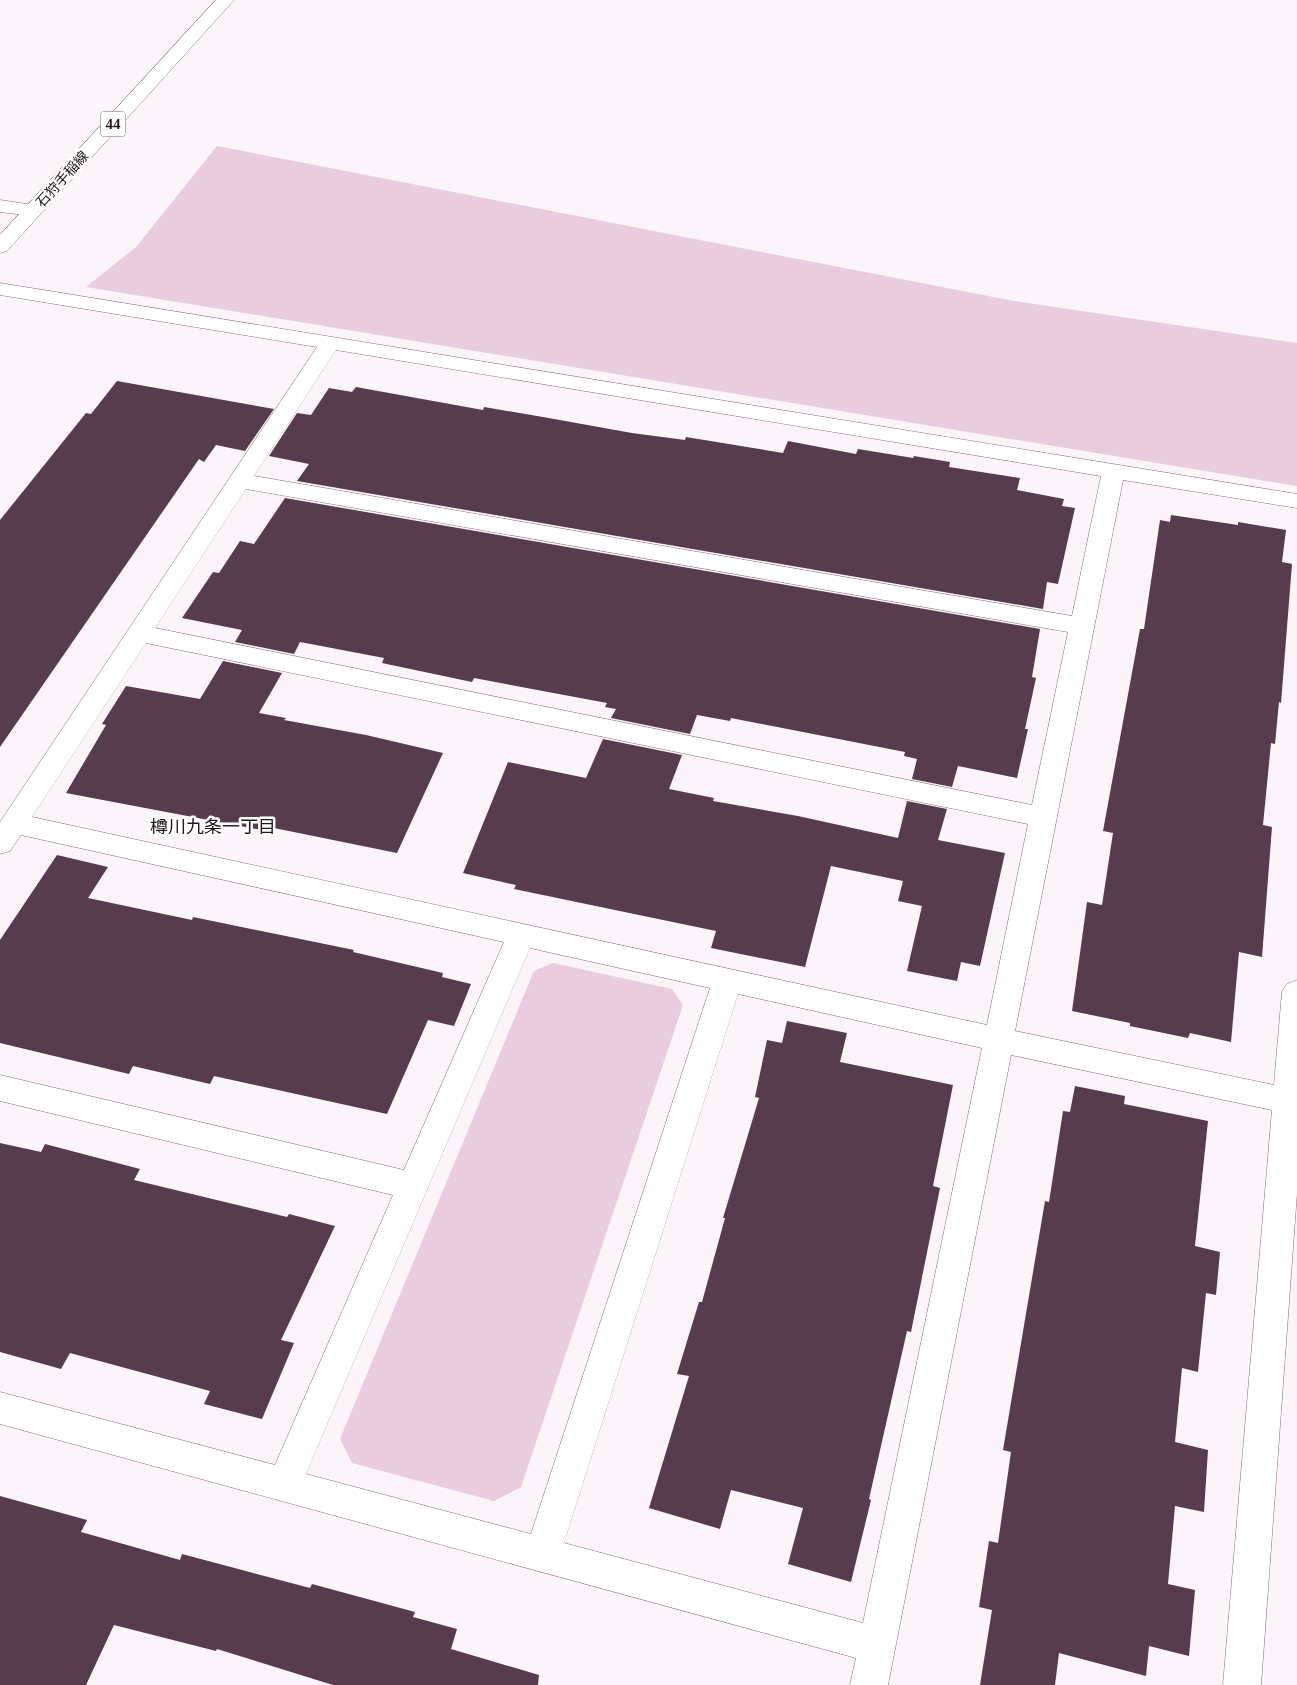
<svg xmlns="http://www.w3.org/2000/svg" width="1297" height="1685" font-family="'Times New Roman','Noto Sans JP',serif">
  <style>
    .green { fill: #e9ccde }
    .building { fill: #563c4d }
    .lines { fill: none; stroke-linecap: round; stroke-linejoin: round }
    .minor-casing { stroke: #87697c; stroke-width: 1 }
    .primary-casing { stroke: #87697c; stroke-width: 1 }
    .minor { fill: #fff; fill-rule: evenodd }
    .primary { fill: #fff; fill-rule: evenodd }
    .labels { text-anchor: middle; stroke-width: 5; stroke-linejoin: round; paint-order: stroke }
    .far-street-label { font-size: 14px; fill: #21151c; stroke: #fff }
    .shield { fill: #fff; stroke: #645b60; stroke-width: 1 }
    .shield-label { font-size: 15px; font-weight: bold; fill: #21151c }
    .neighbourhood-label { font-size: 18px; fill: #21151c; stroke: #fff }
  </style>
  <rect width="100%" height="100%" fill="#fbf4f8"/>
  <g class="green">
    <path d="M217,146L1014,301L1297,343V486L86,287L136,247Z"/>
    <path d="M553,963L672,989L683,1005L521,1487L494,1501L352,1463L340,1439L534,971Z"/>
  </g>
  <g class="building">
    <path d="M117,381L274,409L245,451L216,445L204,462L199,459L0,747V520L86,413L91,414Z"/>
    <path d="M356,387L483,410L484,407L543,417L632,433L685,440L686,437L783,453L788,441L856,454L858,449L913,458L914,456L950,462L949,467L1020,478L1017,490L1064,499L1062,506L1075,508L1058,584L1047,582L1043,609L297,481L309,464L269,456L297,413L311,415L329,388L352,392Z"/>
    <path d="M285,498L1040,629L1032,677L1036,678L1025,729H1028L1017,778L958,766L952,787L912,779L917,759L904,756L905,752L731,718L730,721L697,715L690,734L611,718L616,709L605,707L607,703L474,678L472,682L382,663L384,658L300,642L294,654L235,642L242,630L182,618L213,572L219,573L240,541L254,544Z"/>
    <path d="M1171,515L1238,525V522L1286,530L1282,562L1292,564L1281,703L1279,702L1275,744L1271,743L1263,825L1272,827L1262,957L1239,952L1231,1042L1190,1033L1188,1038L1130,1026V1023L1072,1011L1087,902L1102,905L1113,833L1103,831L1140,629H1144L1160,520L1170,522Z"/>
    <path d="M223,661L282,673L259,713L286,718L284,720L366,735L443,753L397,853L269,827L267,831L66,793L106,725L102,724L126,686L200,699Z"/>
    <path d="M603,739L682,755L669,789L714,798L713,801L798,816L898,838L907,801L947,809L938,840L1005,853L980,966L961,962L957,981L907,971L922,906L898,901L903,881L831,866L805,967L711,948L716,931L514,889L516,885L463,873L508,762L586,778Z"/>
    <path d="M57,855L108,867L88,898L192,920L193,917L354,950L353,952L443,973L442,977L471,984L454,1026L428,1020L387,1114L214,1076L210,1084L133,1066L129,1074L0,1043V940Z"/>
    <path d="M787,1021L847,1033L840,1062L953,1085L933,1186L940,1188L911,1332L907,1331L869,1499L871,1500L851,1582L788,1564L803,1508L731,1490L720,1529L649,1508L689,1376L677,1374L699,1302H702L725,1218H723L759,1098L755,1097L767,1040L782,1043Z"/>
    <path d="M1075,1086L1125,1096L1124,1104L1208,1121L1195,1246L1220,1252L1216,1295L1206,1293L1198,1372L1182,1368L1175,1442L1208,1450L1204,1512L1175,1506L1168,1584L1195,1590L1189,1656L1149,1646L1146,1676L1059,1653L1055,1685H980L992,1610L979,1607L989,1541L998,1543L1011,1452L1003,1450L1045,1201L1049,1202L1063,1111L1070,1112Z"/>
    <path d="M0,1143L41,1152L45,1144L140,1169L134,1180L287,1217L289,1214L335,1226L281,1340L294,1343L262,1419L204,1404L210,1391L70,1353L61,1369L0,1352Z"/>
    <path d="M0,1496L87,1520L81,1532L180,1560L182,1554L310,1588L312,1584L415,1612L413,1617L457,1629L451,1649L539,1675L538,1685H333L217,1649L216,1651L114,1625L86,1685H0Z"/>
  </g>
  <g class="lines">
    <g class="minor-casing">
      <g id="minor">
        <path d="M0,200L40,206L43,210L40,214L33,216L0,212Z"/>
        <path d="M0,283L1297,494V508L1123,480L1015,1031L1274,1085L1282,992L1287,984L1297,980V1193L1261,1685H1223L1272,1110L1011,1055L888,1685H850L856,1658L0,1424V1392L275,1465L393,1195L0,1101V1075L404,1170L504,942L21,835L10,851L0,854V822L317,347L0,295ZM336,350L1101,476L1072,616L254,476ZM246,489L1068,632L1032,805L155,628ZM146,643L1028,824L987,1025L32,817ZM530,948L710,988L531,1534L306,1474ZM738,994L982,1048L863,1623L564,1543Z"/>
      </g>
    </g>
    <g class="primary-casing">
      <path id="primary" d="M216,0H234L7,251L0,253V235Z"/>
    </g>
    <use href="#minor" class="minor"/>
    <use href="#primary" class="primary"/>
  </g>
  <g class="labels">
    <g class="far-street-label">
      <text transform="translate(62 179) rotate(-48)" y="5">石狩手稲線</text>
    </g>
    <rect class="shield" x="100.5" y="111.5" width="25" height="25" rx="4"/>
    <g class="shield-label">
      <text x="113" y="129">44</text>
    </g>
    <g class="neighbourhood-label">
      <text x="213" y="833">樽川九条一丁目</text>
    </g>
  </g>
</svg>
